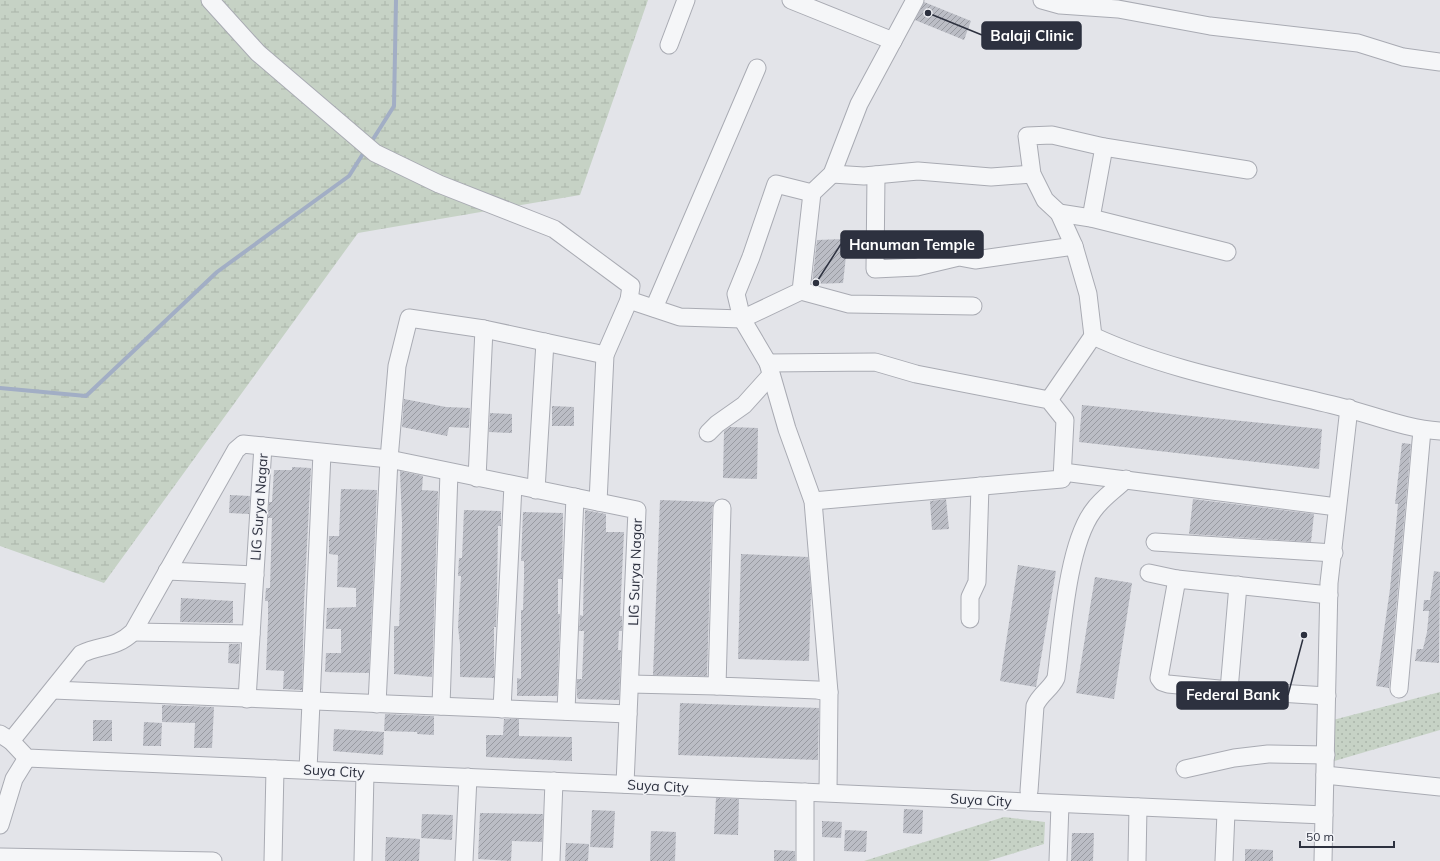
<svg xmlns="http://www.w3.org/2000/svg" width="1440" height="861" font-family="Mulish,sans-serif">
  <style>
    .green { fill: url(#green-dots) }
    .wetland { fill: url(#wetland-marsh) }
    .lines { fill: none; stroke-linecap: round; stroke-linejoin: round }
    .stream { stroke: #a2aec5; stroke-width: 4 }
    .building { fill: url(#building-hatch) }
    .minor-casing { stroke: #a9abb3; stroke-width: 19 }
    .minor { stroke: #f5f6f8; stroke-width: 17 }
    .labels { text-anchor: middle; stroke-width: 3; stroke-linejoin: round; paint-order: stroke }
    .street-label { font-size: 14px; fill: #2d313f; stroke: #f2f3f7 }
    .leader { fill: none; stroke: #2d313f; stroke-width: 1.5 }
    .callout-dot { fill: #2d313f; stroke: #f2f3f7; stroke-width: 1.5 }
    .callout { fill: #2d313f; stroke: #2d313f; stroke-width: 1.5 }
    .callout-label { font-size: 15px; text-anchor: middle; font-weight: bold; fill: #fff }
  </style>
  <defs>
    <pattern id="green-dots" width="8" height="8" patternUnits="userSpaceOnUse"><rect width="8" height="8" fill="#c6d2c5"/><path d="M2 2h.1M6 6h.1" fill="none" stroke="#aab5aa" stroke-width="1.8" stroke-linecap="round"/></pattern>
    <pattern id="wetland-marsh" width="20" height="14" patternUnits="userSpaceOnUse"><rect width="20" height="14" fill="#c6d2c5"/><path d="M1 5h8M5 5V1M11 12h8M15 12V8" fill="none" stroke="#aab5aa"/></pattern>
    <pattern id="building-hatch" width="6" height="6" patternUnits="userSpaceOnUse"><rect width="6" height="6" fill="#bbbdc5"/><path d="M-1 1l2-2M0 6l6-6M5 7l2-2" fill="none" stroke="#989aa1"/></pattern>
  </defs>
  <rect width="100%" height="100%" fill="#e3e4e9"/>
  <g class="green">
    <path d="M1440,692V730L1331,762L1333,720Z"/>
    <path d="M1004,817L1045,822L1044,844L988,861H864Z"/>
  </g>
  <path class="wetland" d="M0,0H648L580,195L358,233L104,583L0,546Z"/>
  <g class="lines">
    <g class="stream">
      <path d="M370,144L394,106L396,0"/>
      <path d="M0,388L86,396L217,272L349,176L366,149"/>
    </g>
  </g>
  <g class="building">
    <path d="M924,2L971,21L964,40L915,20Z"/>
    <path d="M844,239L846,256L843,283L812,284L817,240Z"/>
    <path d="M404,399L446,407L470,408L469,428L449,427L447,436L402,427Z"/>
    <path d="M1082,405L1322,429L1319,469L1079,442Z"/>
    <path d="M552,406L574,407V426H552Z"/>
    <path d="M490,413L512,414V433L489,432Z"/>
    <path d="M730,427L758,428L757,479L723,478L724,431Z"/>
    <path d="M1402,443L1411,444L1389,688L1376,686L1390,589L1398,504H1395Z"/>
    <path d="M292,467L311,468L304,603L302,690L283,689L284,671L266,670L268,620V601H265L266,588H270L272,518H268L269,502H272L274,470H292Z"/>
    <path d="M400,471L423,476L422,490L438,491L432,677L394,674V626H399L401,576L402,523Z"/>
    <path d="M341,489L377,490L369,673L325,672L326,653H341V629H326L327,608L356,607V588L337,587L338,555L329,554V536H339Z"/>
    <path d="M230,495L250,496L249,514L229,513Z"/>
    <path d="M946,499L949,529L932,530L930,501Z"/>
    <path d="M1193,499L1314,514L1311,542L1189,534Z"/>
    <path d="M660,500L714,502L712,508L707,676L653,675Z"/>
    <path d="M464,510L501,511V526H498L497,596L496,627H494V678L460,677V644L458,627L461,576H458L459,558H462Z"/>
    <path d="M585,510L606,514V532H624L620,616H622V631H619L618,650H621L619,700L578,699L577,697V679H582L584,631H579L580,615L583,616Z"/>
    <path d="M523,512L563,513L562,579H558V614H560L557,696H517V678L521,679V610H523L524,578V561H521Z"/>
    <path d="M741,554L808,557L811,592L809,661L738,659Z"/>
    <path d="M1018,565L1056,571L1036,687L1000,681Z"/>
    <path d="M1434,571L1440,572L1439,663L1415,661L1417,649H1423L1427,632L1429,611H1423L1424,600H1430Z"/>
    <path d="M1095,577L1132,583L1114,699L1076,693Z"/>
    <path d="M181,598L233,601V623L180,622Z"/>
    <path d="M229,644H240L239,664L228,663Z"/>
    <path d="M680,703L819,708L818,760L678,755Z"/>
    <path d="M162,705L214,707L212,748H194L195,723L162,722Z"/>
    <path d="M385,714L434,716V735L417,734V732L384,731Z"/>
    <path d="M504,719H519V736L572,737V761L486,757V735H503Z"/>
    <rect x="93" y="720" width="19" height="21"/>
    <path d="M144,722L162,723L161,746H143Z"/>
    <path d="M334,729L384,732L383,755L333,751Z"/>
    <path d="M716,798L739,799L738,835L714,834Z"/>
    <path d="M904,809L923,810L922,834L903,833Z"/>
    <path d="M592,810L615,811L613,848L590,847Z"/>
    <path d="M480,813L543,814L542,842L512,841L511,861L478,859Z"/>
    <path d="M422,814L453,815L452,840L421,838Z"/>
    <path d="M822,821L842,822L841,838L822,837Z"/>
    <path d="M845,830L867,831L866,852L844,851Z"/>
    <path d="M651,831L676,832L675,861H650Z"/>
    <path d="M1072,833H1094L1093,861H1071Z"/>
    <path d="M386,837L420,839L419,861H385Z"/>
    <path d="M566,843L589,844L588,861H565Z"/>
    <path d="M1245,849L1273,850V861H1245Z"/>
    <path d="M774,850L795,851V861H774Z"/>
  </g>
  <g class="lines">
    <g class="minor-casing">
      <g id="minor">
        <path d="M210,0L258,53L375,153L439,184L554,229L631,286L629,300"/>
        <path d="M791,0L893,41"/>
        <path d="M1042,0L1060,5L1118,9L1210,26L1358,43L1403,57L1440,62"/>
        <path d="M669,45L686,0"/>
        <path d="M1248,170L1104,147L1052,135L1027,136L1032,174L1045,200L1059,213L1074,246L1088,294L1093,336C1168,371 1257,386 1337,406C1371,414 1405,429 1440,431"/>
        <path d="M832,174L864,176L918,171L991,177L1032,174"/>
        <path d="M876,175L875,269L917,267L959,257L975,260L1074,246"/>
        <path d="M812,193L776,184L751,257L736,294L742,319L768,363L787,429L813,501L829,692L828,792"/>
        <path d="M1059,213L1091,218L1227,252"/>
        <path d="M1091,218L1104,147"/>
        <path d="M801,291L849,304L973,306"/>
        <path d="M654,308L757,68"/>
        <path d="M768,363L875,362L916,374L1049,400L1065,420L1062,479L813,501"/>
        <path d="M1049,400L1093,336"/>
        <path d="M708,433L717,424L744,405L771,375"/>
        <path d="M1063,472L1337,507"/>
        <path d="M477,478L484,329"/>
        <path d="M536,490L545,342"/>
        <path d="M598,502L605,355L629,300L680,317L742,319L801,291L812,193L832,174L859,104L915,0"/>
        <path d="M722,508L717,686L817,690L829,692"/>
        <path d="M1155,542L1334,553"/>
        <path d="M167,571L255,575"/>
        <path d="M1149,573L1177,579"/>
        <path d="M970,619V597L977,582L980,486"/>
        <path d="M133,632L251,634"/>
        <path d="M630,684L717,686"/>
        <path d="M1399,689L1422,430"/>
        <path d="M53,690L628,714"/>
        <path d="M1229,690L1238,585"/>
        <path d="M1327,696L1229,690L1168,684L1162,682L1159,678L1177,579L1329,595"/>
        <path d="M247,699L263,446"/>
        <path d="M377,704L389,459L397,366L409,318L484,329L605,355"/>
        <path d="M441,706L449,472"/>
        <path d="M502,709L513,485"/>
        <path d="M566,711L575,497"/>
        <path d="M0,734L11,741L27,758L1324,815"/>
        <path d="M11,741L81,654C102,644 115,649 133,632L236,450L243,444L389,459L637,510L625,784"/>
        <path d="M1185,769L1234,758L1268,754L1326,755"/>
        <path d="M308,770L322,453"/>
        <path d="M1325,775L1440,787"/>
        <path d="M1029,791L1035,706C1040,694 1051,689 1056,678C1062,633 1067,546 1093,511C1102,498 1115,490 1126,479"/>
        <path d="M0,825L14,779L27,758"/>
        <path d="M0,857L213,861"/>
        <path d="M273,861L275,769"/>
        <path d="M363,861L365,773"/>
        <path d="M464,861L468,777"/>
        <path d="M551,861L554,781"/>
        <path d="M805,861V792"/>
        <path d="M1058,861L1060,804"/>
        <path d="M1137,861L1138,807"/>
        <path d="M1224,861L1226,812"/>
        <path d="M1323,861L1329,583L1349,408"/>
      </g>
    </g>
    <use href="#minor" class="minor"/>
  </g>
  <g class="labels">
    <g class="street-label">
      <text transform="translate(259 507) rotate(-86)" y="5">LIG Surya Nagar</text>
      <text transform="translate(635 572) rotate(-88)" y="5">LIG Surya Nagar</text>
      <text transform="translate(334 771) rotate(3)" y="5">Suya City</text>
      <text transform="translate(658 786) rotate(3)" y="5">Suya City</text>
      <text transform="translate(981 800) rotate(3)" y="5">Suya City</text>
    </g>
  </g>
  <path class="leader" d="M928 13L982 35M816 283L841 244M1304 635L1288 695"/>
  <g class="callout-dot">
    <circle cx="928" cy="13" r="4"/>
    <circle cx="816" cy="283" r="4"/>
    <circle cx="1304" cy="635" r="4"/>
  </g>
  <g class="callout">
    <rect x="982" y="22" width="99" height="27" rx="4"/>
    <rect x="841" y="231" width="142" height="27" rx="4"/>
    <rect x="1177" y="682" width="111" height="27" rx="4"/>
  </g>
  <g class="callout-label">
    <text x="1032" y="41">Balaji Clinic</text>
    <text x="912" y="250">Hanuman Temple</text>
    <text x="1233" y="700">Federal Bank</text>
  </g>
  <path d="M1300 841v6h94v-6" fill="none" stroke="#2d313f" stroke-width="2"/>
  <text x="1306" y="841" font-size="12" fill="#2d313f" stroke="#f2f3f7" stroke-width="3" paint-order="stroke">50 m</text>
</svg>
